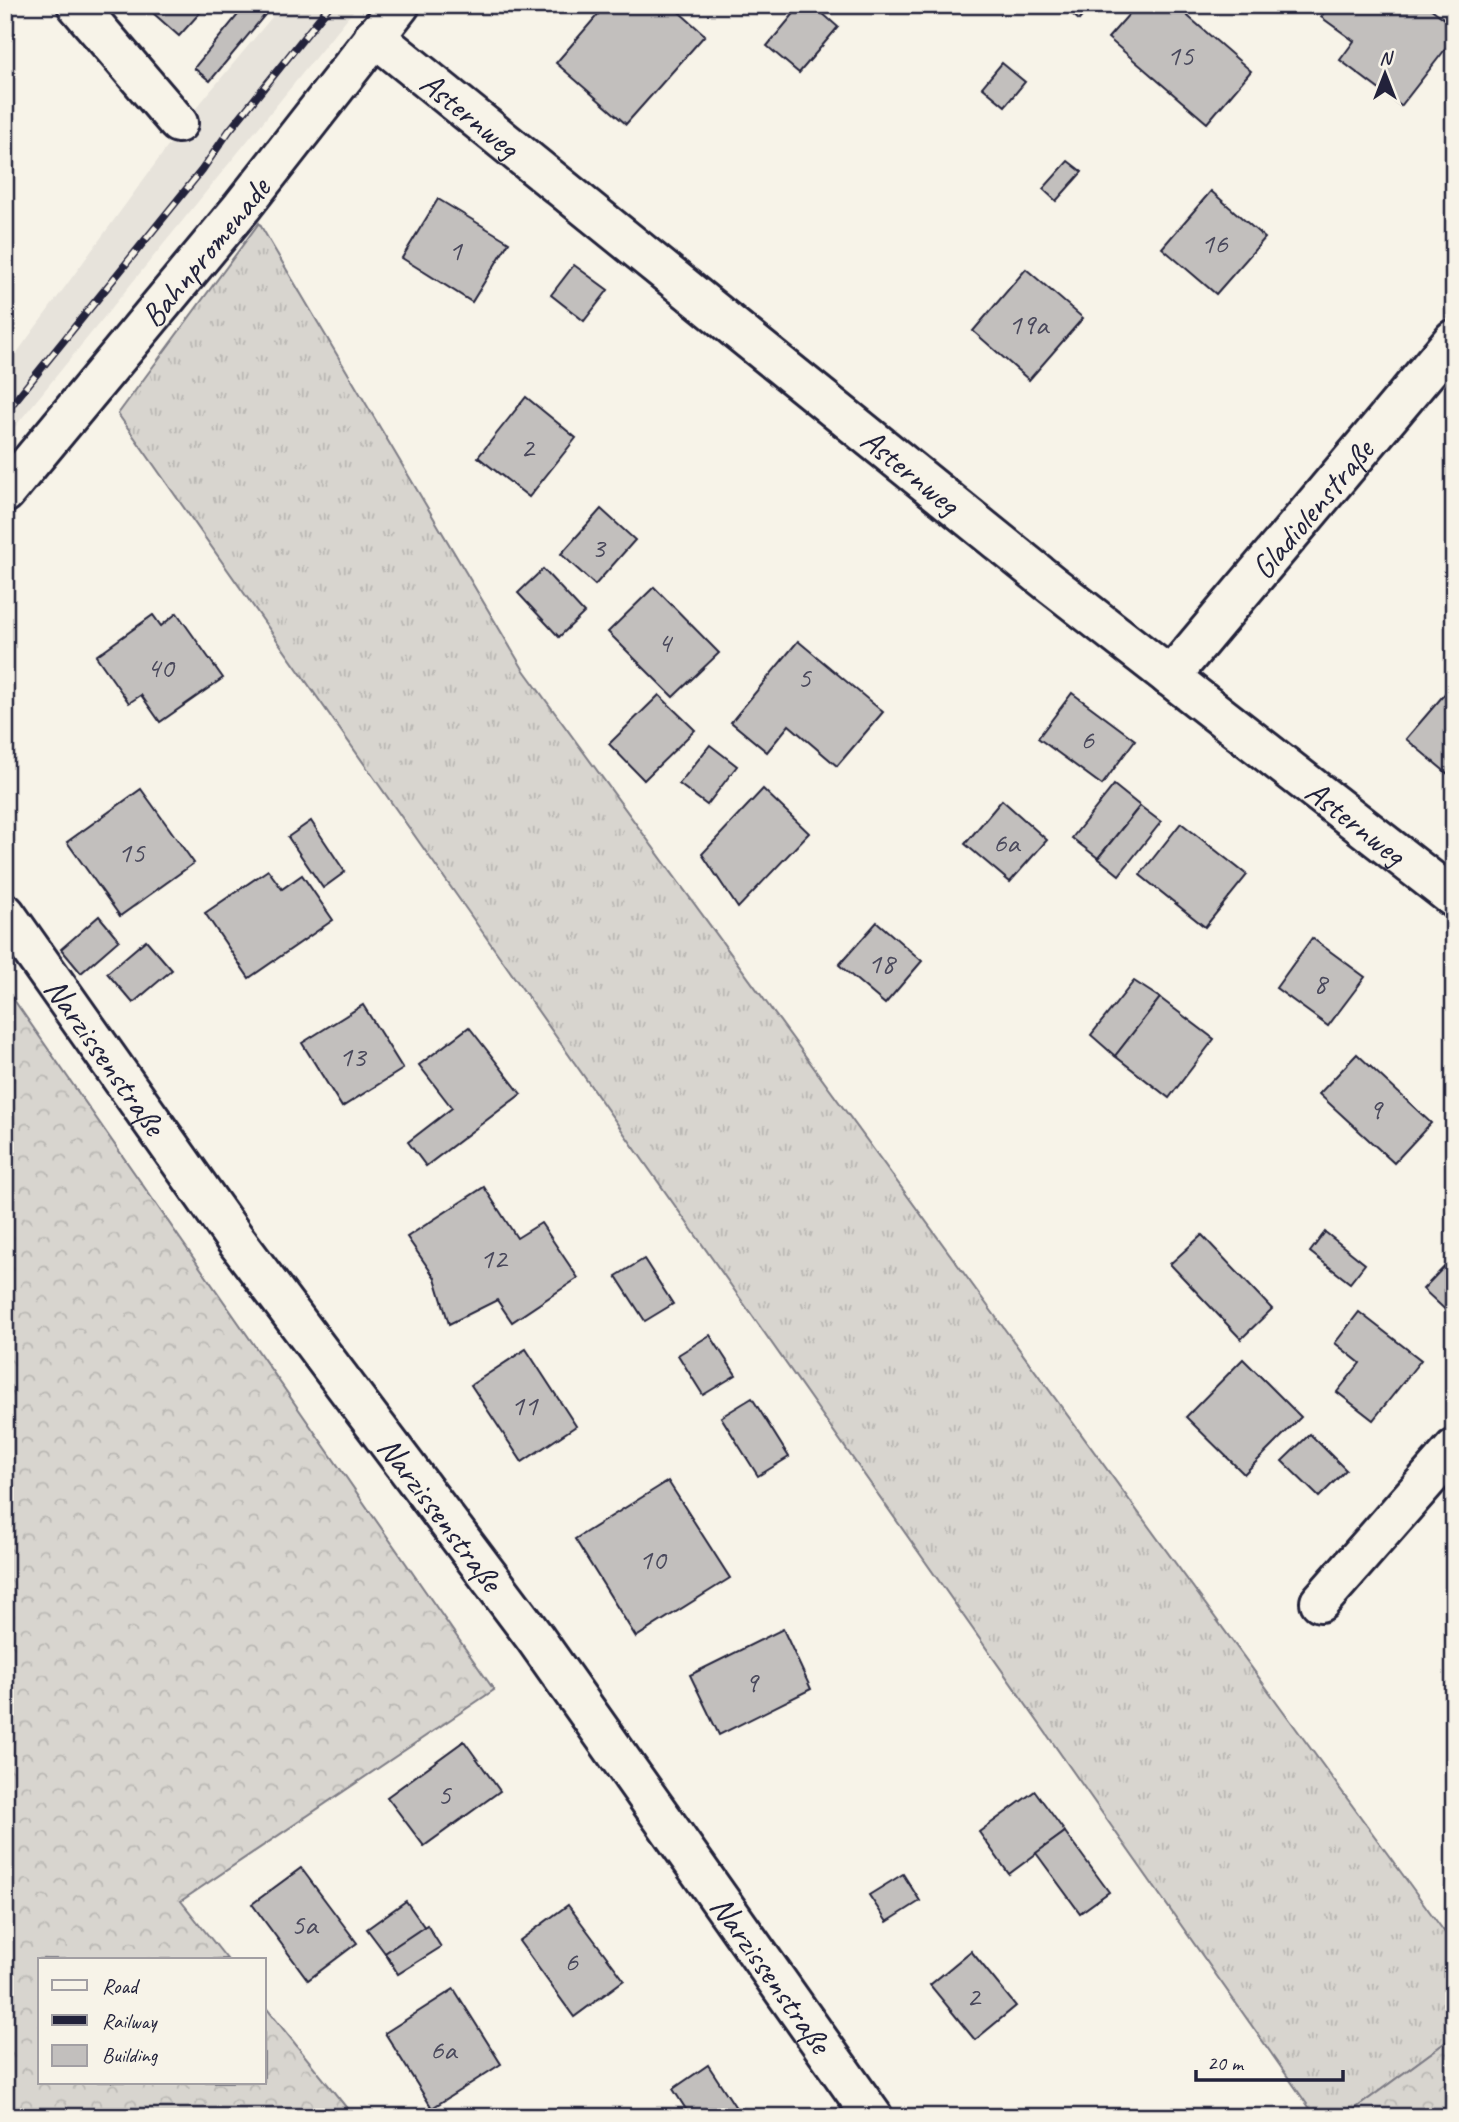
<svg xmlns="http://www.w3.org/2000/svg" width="1459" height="2122" font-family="Caveat,sans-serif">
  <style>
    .built { fill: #e7e3db }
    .grass { fill: url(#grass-tufts); stroke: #7d7c85; stroke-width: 2 }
    .forest { fill: url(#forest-crowns); stroke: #7d7c85; stroke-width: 2 }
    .building { fill: #c2bfbd; stroke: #22223b; stroke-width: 2 }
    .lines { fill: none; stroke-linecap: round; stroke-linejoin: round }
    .minor-casing { stroke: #22223b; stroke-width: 44 }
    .minor { stroke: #f7f3e8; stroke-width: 38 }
    .rail-casing { stroke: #22223b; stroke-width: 8 }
    .rail { stroke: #f7f3e8; stroke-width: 5; stroke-dasharray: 16; stroke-linecap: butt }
    .labels { text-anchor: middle; stroke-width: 5; stroke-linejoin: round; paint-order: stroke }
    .number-label { font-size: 30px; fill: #4a495c }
    .street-label { font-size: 33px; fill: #22223b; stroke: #f7f3e8 }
  </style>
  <defs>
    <pattern id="grass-tufts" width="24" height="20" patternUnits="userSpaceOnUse" patternTransform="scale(1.75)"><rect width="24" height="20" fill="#d8d5cf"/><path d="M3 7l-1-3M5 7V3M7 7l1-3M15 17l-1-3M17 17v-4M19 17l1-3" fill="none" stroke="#b9b7b3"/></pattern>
    <pattern id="forest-crowns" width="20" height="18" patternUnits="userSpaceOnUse" patternTransform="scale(1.75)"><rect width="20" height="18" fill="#d8d5cf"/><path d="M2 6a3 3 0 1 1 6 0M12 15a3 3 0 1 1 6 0" fill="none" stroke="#b9b7b3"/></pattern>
  </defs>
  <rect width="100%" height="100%" fill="#f7f3e8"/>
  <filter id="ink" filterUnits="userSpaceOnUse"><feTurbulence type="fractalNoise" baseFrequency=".0143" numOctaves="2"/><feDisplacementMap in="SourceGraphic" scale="14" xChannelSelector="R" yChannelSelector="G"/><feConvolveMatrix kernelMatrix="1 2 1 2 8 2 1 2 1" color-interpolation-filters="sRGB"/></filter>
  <g filter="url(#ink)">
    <path class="built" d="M282,5H358L5,439V369L193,112Z"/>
    <path class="grass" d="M259,223L523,669L1454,1945V2036L1344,2117H1316L118,414Z"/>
    <g class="forest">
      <path d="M5,987L494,1690L181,1901L227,1959H40V2082H264V2005L354,2117H5Z"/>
      <path d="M1454,2036V2117H1344Z"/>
    </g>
    <g class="building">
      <path d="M144,5H207L179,36Z"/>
      <path d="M246,5H263L269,10L210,81L194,68Z"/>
      <path d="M606,5H671L705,35L626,124L556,63Z"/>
      <path d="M801,5H813L838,27L799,73L767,46Z"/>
      <path d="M1062,5H1092L1079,20Z"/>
      <path d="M1137,5H1175L1251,71L1207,123L1108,38Z"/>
      <path d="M1330,5H1426L1454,26V38L1401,106L1340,60L1354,41L1321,17Z"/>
      <path d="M1002,63L1025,82L1005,106L982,87Z"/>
      <path d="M1068,161L1082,172L1056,201L1043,189Z"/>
      <path d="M1211,191L1265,238L1216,294L1162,248Z"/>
      <path d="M438,199L509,242L472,302L402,258Z"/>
      <path d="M574,265L608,290L584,321L551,295Z"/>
      <path d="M1026,269L1083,318L1029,380L973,331Z"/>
      <path d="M526,397L576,438L529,497L478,457Z"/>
      <path d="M601,509L635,540L595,585L561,554Z"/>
      <path d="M543,569L584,613L559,637L518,593Z"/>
      <path d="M654,587L719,653L673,697L608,632Z"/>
      <path d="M177,613L223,678L160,722L141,695L129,703L96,656L153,615L161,626Z"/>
      <path d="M798,641L883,712L837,766L789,725L767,752L731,722Z"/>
      <path d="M1454,683V779L1406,739Z"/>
      <path d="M1072,693L1135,740L1102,785L1038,738Z"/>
      <path d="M659,695L695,730L644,780L609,744Z"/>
      <path d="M710,745L737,766L707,805L679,784Z"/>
      <path d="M1114,785L1140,806L1098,858L1072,838Z"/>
      <path d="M141,789L194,863L120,916L67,842Z"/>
      <path d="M763,789L809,833L738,908L702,854Z"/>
      <path d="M1002,800L1047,840L1010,882L965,844Z"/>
      <path d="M1140,806L1161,822L1119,875L1098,858Z"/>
      <path d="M311,821L345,872L323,888L288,837Z"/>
      <path d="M1181,823L1247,875L1205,927L1140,875Z"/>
      <path d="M268,870L282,889L302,875L333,920L249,978L205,913Z"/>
      <path d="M99,916L119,940L81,973L61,949Z"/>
      <path d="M877,922L922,961L885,1004L839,965Z"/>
      <path d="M1312,938L1365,977L1328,1026L1276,988Z"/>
      <path d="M146,940L172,970L133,1003L107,973Z"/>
      <path d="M1134,981L1160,998L1115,1056L1091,1035Z"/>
      <path d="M1160,998L1214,1039L1169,1098L1115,1056Z"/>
      <path d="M363,1005L403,1069L342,1107L302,1043Z"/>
      <path d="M469,1027L521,1094L426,1166L408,1142L452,1108L419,1065Z"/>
      <path d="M1357,1054L1431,1123L1394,1163L1319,1094Z"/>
      <path d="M484,1187L517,1238L541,1223L578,1278L512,1322L497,1300L449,1324L435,1278L407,1237Z"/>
      <path d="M1325,1232L1365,1264L1350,1283L1310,1252Z"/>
      <path d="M1202,1235L1272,1309L1241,1339L1170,1264Z"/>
      <path d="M644,1259L673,1304L645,1321L616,1276Z"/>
      <path d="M1447,1264L1454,1270V1318L1423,1289Z"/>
      <path d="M1359,1312L1421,1360L1373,1420L1337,1392L1360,1363L1335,1343Z"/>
      <path d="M710,1335L736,1375L703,1395L678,1355Z"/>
      <path d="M526,1349L576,1426L522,1462L471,1385Z"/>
      <path d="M1243,1359L1301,1417L1244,1474L1186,1417Z"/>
      <path d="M752,1398L789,1457L758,1476L721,1417Z"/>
      <path d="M1310,1434L1346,1470L1319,1497L1282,1461Z"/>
      <path d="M668,1481L730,1578L636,1637L575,1539Z"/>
      <path d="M783,1629L811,1689L719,1735L690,1675Z"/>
      <path d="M464,1741L500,1791L424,1846L387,1797Z"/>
      <path d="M1035,1791L1065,1832L1009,1874L979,1832Z"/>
      <path d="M1065,1832L1109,1892L1080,1913L1036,1853Z"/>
      <path d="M301,1868L357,1943L308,1980L252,1904Z"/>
      <path d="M903,1874L920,1901L887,1922L869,1895Z"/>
      <path d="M406,1901L425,1928L385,1953L367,1929Z"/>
      <path d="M568,1905L624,1980L574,2017L519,1941Z"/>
      <path d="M427,1925L441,1947L398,1974L385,1953Z"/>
      <path d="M971,1951L1016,2006L975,2040L930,1985Z"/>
      <path d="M454,1989L501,2064L432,2108L385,2033Z"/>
      <path d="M708,2065L742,2117H691L673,2089Z"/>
    </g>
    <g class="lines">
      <g class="minor-casing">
        <g id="minor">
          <path d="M77,5L178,123"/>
          <path id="s1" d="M374,36L1051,584L1454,898"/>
          <path id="s2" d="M5,493L242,207L400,5"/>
          <path id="s3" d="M1170,677L1454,339"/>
          <path id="s4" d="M5,913L235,1239L535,1638L873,2117"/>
          <path d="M1320,1602L1454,1449"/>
        </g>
      </g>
      <use href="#minor" class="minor"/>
      <g class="rail-casing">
        <path id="rail" d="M5,413L202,170L229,131L330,5"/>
      </g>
      <use href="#rail" class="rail"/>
    </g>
  </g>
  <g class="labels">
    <g class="number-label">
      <text x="1180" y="65">15</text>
      <text x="1214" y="253">16</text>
      <text x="455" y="260">1</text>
      <text x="1028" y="334">19a</text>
      <text x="527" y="457">2</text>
      <text x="598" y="557">3</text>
      <text x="664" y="652">4</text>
      <text x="160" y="677">40</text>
      <text x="804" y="687">5</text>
      <text x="1087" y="749">6</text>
      <text x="1006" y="852">6a</text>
      <text x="131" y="862">15</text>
      <text x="881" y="973">18</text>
      <text x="1320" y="993">8</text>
      <text x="352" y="1066">13</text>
      <text x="1375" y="1119">9</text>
      <text x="493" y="1268">12</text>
      <text x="524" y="1415">11</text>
      <text x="652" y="1569">10</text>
      <text x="751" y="1692">9</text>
      <text x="444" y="1804">5</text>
      <text x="304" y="1934">5a</text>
      <text x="571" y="1971">6</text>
      <text x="973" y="2006">2</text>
      <text x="443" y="2059">6a</text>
    </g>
    <g class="street-label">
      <text dy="12" stroke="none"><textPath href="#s1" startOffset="124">Asternweg</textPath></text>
      <text dy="12" stroke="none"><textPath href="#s2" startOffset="313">Bahnpromenade</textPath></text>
      <text dy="12" stroke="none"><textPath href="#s1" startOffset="691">Asternweg</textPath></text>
      <text dy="12" stroke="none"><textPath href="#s3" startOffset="220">Gladiolenstraße</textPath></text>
      <text dy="12" stroke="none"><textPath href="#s1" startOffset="1258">Asternweg</textPath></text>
      <text dy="12" stroke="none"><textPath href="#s4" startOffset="175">Narzissenstraße</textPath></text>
      <text dy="12" stroke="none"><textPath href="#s4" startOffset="742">Narzissenstraße</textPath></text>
      <text dy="12" stroke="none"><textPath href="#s4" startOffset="1309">Narzissenstraße</textPath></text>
    </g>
  </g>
  <rect width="1459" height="2122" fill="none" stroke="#f7f3e8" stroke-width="28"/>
  <rect x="14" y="14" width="1431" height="2094" fill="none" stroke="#22223b" stroke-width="2.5" filter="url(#ink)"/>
  <rect x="38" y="1958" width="228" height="126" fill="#f7f3e8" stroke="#a29fa3" stroke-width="2"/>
  <rect x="52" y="1980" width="35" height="10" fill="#f7f3e8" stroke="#a29fa3" stroke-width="2"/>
  <text x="102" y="1993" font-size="21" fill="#22223b">Road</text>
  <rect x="52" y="2015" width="35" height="10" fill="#22223b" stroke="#a29fa3" stroke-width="2"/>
  <text x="102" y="2028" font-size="21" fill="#22223b">Railway</text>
  <rect x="52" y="2045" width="35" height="21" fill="#c2bfbd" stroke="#a29fa3" stroke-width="2"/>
  <text x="102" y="2062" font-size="21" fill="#22223b">Building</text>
  <g transform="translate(1385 74)" stroke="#f7f3e8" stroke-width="5" paint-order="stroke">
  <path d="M0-5L12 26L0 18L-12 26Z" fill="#22223b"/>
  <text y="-10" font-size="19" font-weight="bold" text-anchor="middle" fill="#22223b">N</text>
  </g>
  <path d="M1196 2070v10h147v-10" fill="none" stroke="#22223b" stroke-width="3.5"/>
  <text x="1207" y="2070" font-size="21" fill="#22223b" stroke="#f7f3e8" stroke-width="5" paint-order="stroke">20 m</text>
</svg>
